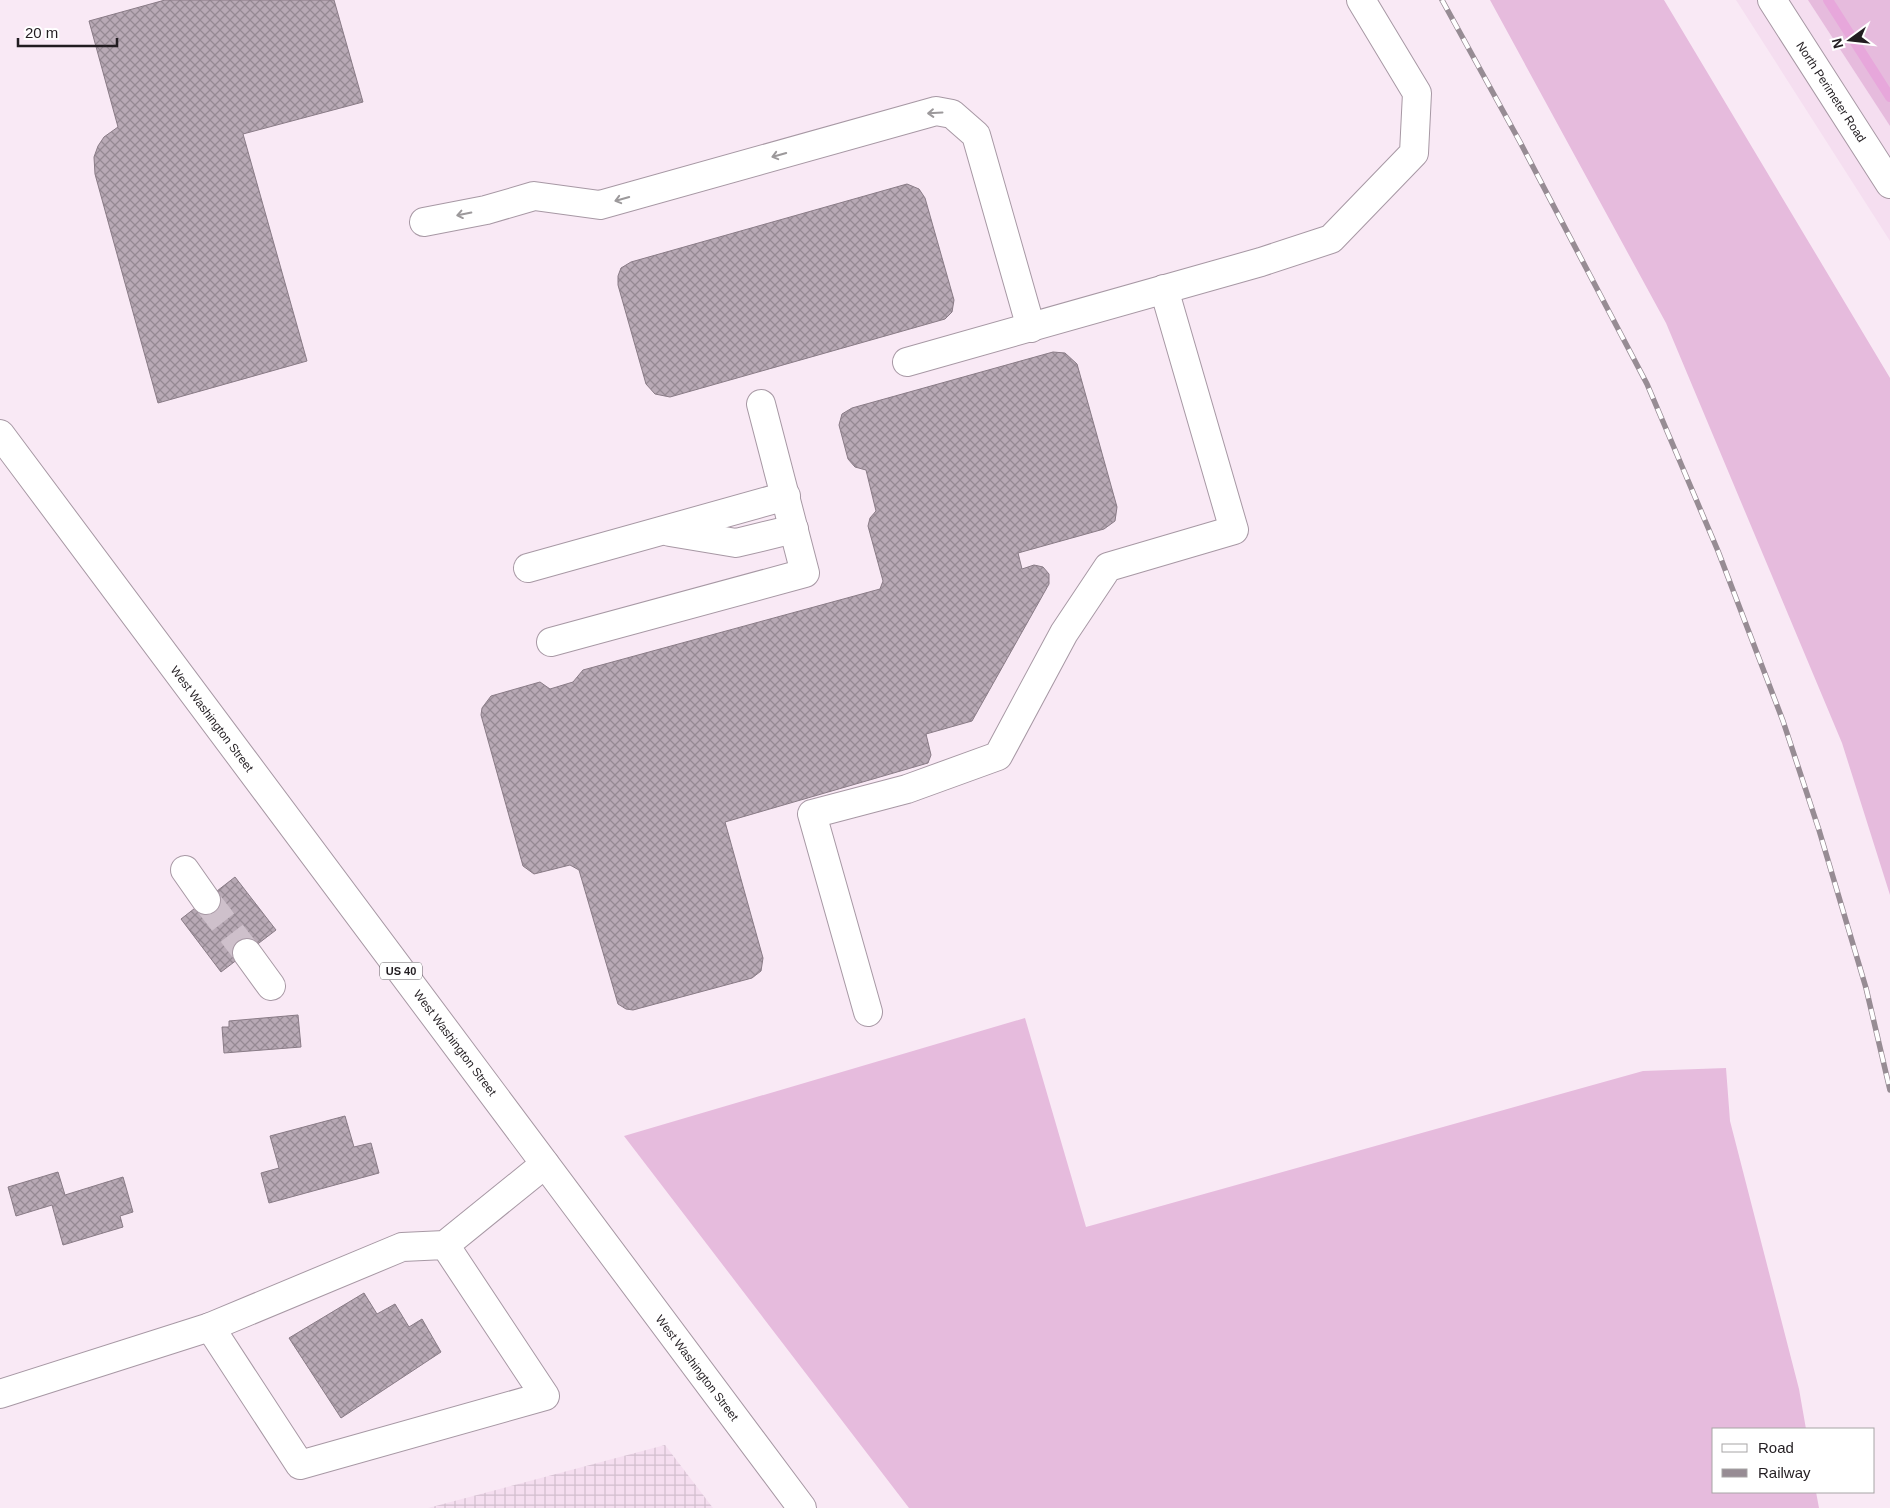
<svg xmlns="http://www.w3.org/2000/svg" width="1890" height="1508" font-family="Helvetica,sans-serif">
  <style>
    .built { fill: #f5def0 }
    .industrial { fill: url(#industrial-grid) }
    .grass { fill: #e6bbdd }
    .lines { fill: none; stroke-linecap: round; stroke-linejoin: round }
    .stream { stroke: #e7a7db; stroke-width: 10 }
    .building { fill: url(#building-cross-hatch); stroke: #897b86 }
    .minor-tunnel { stroke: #cec0cb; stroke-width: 28; stroke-dasharray: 28 14; stroke-linecap: butt }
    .minor-casing { stroke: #a798a4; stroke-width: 30 }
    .major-casing { stroke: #a798a4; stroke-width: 30 }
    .minor { stroke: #fff; stroke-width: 28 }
    .major { stroke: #fff; stroke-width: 28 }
    .rail-casing { stroke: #978c94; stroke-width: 5.5 }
    .rail { stroke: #fff; stroke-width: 4; stroke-dasharray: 11; stroke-linecap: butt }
    .oneway { stroke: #9c999b }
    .labels { text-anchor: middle; stroke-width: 5; stroke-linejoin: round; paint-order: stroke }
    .shield { fill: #fff; stroke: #646164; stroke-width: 1 }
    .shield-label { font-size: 11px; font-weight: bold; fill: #221d21 }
    .street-label { font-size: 12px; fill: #221d21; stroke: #fff }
  </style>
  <defs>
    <pattern id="industrial-grid" width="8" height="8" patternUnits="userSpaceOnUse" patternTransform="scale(1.25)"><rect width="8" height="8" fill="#f5def0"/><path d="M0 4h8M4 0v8" fill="none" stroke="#d2bece"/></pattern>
    <pattern id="building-cross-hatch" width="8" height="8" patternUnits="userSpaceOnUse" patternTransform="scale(1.25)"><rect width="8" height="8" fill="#b8a9b5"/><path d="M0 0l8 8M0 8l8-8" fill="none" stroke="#958993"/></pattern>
  </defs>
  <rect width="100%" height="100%" fill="#f9e9f5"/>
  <path class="built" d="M1736,0H1890V241Z"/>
  <path class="industrial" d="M665,1445L713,1508H428Z"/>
  <g class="grass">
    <path d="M1490,0H1664L1890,378V895L1842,743L1666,323Z"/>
    <path d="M1808,0H1890V126Z"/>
    <path d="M1025,1018L1086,1227L1643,1071L1726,1068L1730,1121L1799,1389L1806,1429H1714V1492H1816L1819,1508H909L624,1136Z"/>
  </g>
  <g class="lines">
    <path class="stream" d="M1828,0L1890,97"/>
  </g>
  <g class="building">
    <path d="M165,0H334L363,102L243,134L307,361L158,403L95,174L94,157L98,146L104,137L118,127L89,21Z"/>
    <path d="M907,184L919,189L925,198L954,300L952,312L945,319L670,397L655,394L646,384L618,285V276L621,268L631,262Z"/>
    <path d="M1053,352L1065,353L1077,364L1117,507L1115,521L1104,529L1018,553L1022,569L1034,565L1043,567L1049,574V584L972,721L926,734L931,755L928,763L725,822L763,958L761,971L752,978L633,1010L626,1009L618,1004L579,870L570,865L534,874L523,866L481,715L482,708L491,696L540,682L550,689L573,682L583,670L880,589L883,581L868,526L870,518L876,511L866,470L855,467L848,459L839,425L842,414L852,408Z"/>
    <path d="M235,877L276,930L221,972L181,919Z"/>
    <path d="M298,1015L301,1047L224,1053L222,1027H229V1021Z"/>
    <path d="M345,1116L354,1147L371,1143L379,1173L269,1203L261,1173L279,1168L270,1136Z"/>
    <path d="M58,1172L65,1195L123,1177L133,1212L120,1216L123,1227L63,1245L52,1205L16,1216L8,1187Z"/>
    <path d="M364,1293L377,1314L395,1304L409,1327L422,1319L441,1352L341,1418L289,1338Z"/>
  </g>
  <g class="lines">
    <path class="minor-tunnel" d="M206,900L247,953"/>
    <g class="minor-casing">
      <g id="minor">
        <path d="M1772,0L1890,184"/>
        <path d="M424,222L486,210L534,196L600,205L936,111L952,114L976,135L1031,328"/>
        <path d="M907,362L1261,262L1331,239L1414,153L1417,93L1361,0"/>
        <path d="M670,532L736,543L794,529"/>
        <path d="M528,568L786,496"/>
        <path d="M551,642L805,573L761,404"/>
        <path d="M185,870L206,900"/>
        <path d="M247,953L271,986"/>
        <path d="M868,1012L812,814L907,789L998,756L1064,633L1108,567L1234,530L1164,289"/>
        <path d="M445,1245L545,1396L300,1465L210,1327L402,1247L445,1245L545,1164"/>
        <path d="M0,1394L210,1327"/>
      </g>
    </g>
    <g class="major-casing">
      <path id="major" d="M0,434L802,1508"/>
    </g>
    <use href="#minor" class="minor"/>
    <use href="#major" class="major"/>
    <g class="rail-casing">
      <path id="rail" d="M1442,0L1520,142L1647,384L1718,551L1783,721L1819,830L1866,988L1890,1090"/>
    </g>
    <use href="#rail" class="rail"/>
  </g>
  <defs><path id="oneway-shaft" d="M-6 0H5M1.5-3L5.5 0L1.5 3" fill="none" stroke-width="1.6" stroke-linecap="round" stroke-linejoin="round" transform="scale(1.25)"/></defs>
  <g class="oneway">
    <use href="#oneway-shaft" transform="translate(935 113) rotate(177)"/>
    <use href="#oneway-shaft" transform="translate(779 155) rotate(164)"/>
    <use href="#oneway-shaft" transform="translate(622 199) rotate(164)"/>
    <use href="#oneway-shaft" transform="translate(464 214) rotate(169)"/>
  </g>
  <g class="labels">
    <rect class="shield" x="380" y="962.5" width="42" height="17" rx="4"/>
    <g class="shield-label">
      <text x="401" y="975">US 40</text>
    </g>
    <g class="street-label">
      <text transform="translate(1831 92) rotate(57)" y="4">North Perimeter Road</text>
      <text transform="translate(212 719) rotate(53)" y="4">West Washington Street</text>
      <text transform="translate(455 1043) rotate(53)" y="4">West Washington Street</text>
      <text transform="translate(697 1368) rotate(53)" y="4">West Washington Street</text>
    </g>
  </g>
  <rect x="1712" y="1428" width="162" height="65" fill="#ffffff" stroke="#a7a5a6"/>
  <rect x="1722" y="1444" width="25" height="8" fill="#ffffff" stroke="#a7a5a6"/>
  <text x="1758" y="1453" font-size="15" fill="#221d21">Road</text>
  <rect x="1722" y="1469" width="25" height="8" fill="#978c94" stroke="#a7a5a6"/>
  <text x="1758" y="1478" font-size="15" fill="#221d21">Railway</text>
  <g transform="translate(1850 40) rotate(255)" stroke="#ffffff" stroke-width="4" paint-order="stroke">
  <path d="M0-4L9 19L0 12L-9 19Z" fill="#221d21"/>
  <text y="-8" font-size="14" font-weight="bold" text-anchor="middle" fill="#221d21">N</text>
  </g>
  <path d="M18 38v8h99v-8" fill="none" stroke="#221d21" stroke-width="2.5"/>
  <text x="25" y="38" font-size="15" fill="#221d21" stroke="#ffffff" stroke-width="4" paint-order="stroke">20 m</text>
</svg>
